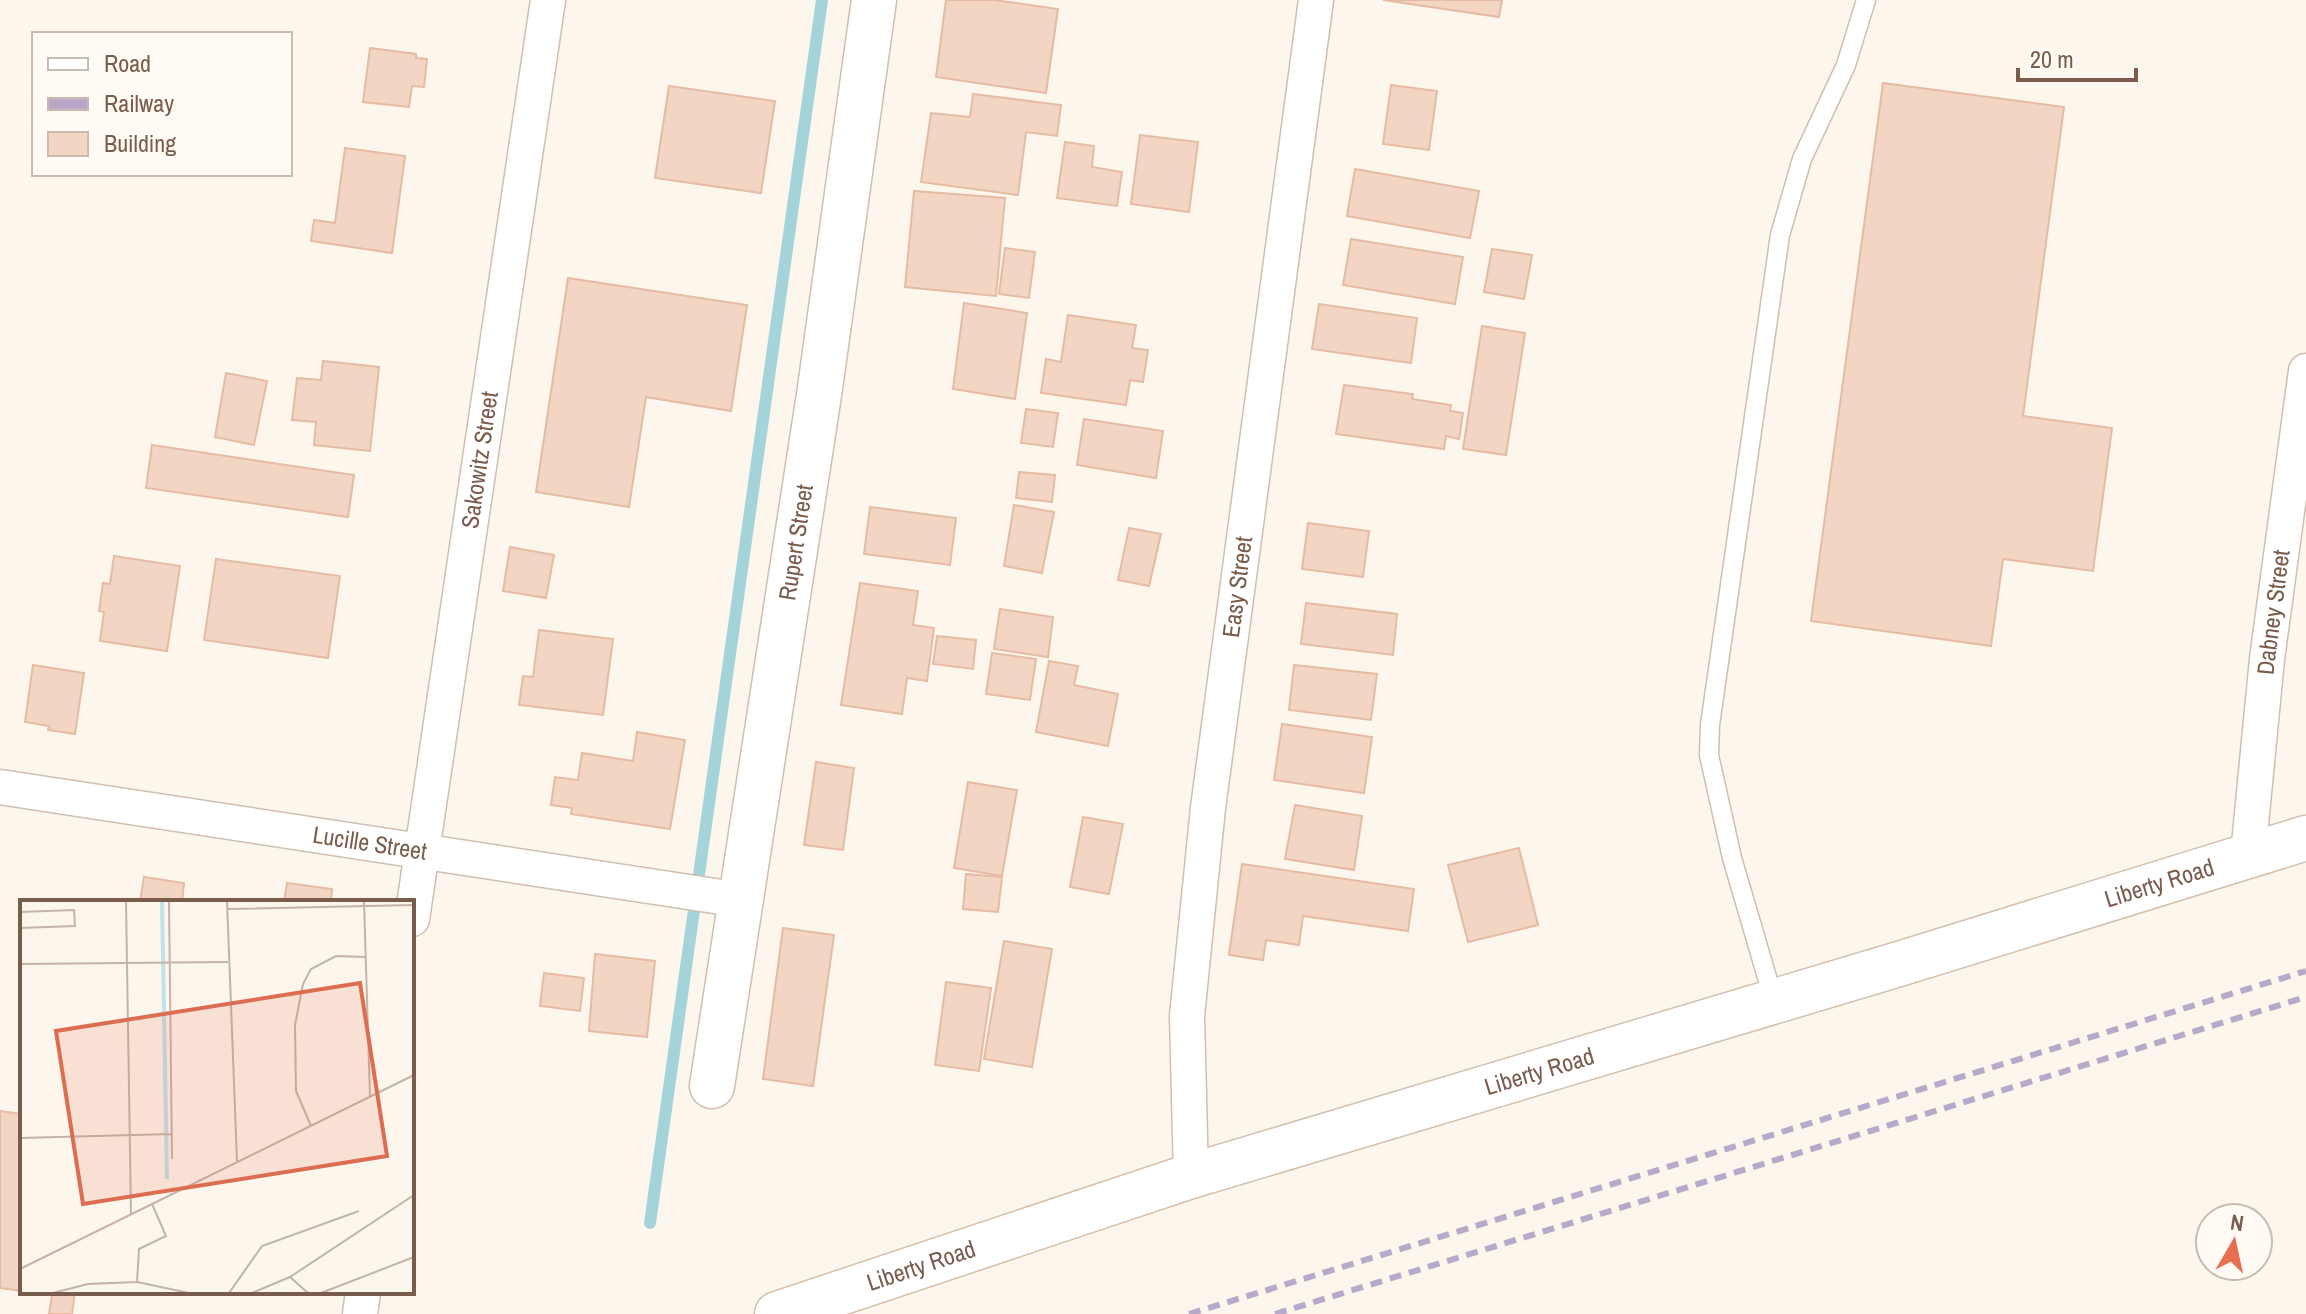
<svg xmlns="http://www.w3.org/2000/svg" width="2306" height="1314" font-family="'Archivo Narrow',sans-serif">
  <style>
    .lines { fill: none; stroke-linecap: round; stroke-linejoin: round }
    .stream { stroke: #a5d3da; stroke-width: 12 }
    .building { fill: #f3d5c3; stroke: #e6bba3; stroke-width: 2 }
    .service-casing { stroke: #d1beb0; stroke-width: 21 }
    .minor-casing { stroke: #d1beb0; stroke-width: 37 }
    .tertiary-casing { stroke: #d1beb0; stroke-width: 47 }
    .secondary-casing { stroke: #d6c0b0; stroke-width: 47 }
    .service { stroke: #fff; stroke-width: 18 }
    .minor { stroke: #fff; stroke-width: 34 }
    .tertiary { stroke: #fff; stroke-width: 44 }
    .secondary { stroke: #fff; stroke-width: 44 }
    .rail { stroke: #b9a8c9; stroke-width: 6; stroke-dasharray: 12 8; stroke-linecap: butt }
    .labels { text-anchor: middle; stroke-width: 6; stroke-linejoin: round; paint-order: stroke }
    .street-label { font-size: 24px; fill: #7a5c4d; stroke: #fffaf3 }
    .inset-river { fill: none; stroke: #bfe3e8; stroke-width: 4 }
    .inset-road { fill: none; stroke: #c5b3a7; stroke-width: 2 }
    .view { fill: #dc6d51; fill-opacity: 0.15; stroke: #dc6d51; stroke-width: 4 }
    .inset-edge { fill: none; stroke: #7a5c4d; stroke-width: 4 }
  </style>
  <rect width="100%" height="100%" fill="#fdf6ec"/>
  <g class="lines">
    <path class="stream" d="M650,1223L822,0"/>
  </g>
  <g class="building">
    <path d="M946,0H994L1058,9L1046,93L936,77Z"/>
    <path d="M1383,0H1502L1499,17Z"/>
    <path d="M370,48L416,54V58L427,59L424,87L412,86L409,107L363,102Z"/>
    <path d="M1883,83L2064,107L2023,416L2112,428L2093,571L2003,559L1991,646L1811,621Z"/>
    <path d="M1391,85L1437,91L1429,150L1383,144Z"/>
    <path d="M669,86L775,101L761,193L655,178Z"/>
    <path d="M973,94L1061,105L1057,136L1026,132L1018,195L921,182L931,113L970,117Z"/>
    <path d="M1140,135L1198,142L1189,212L1131,204Z"/>
    <path d="M1065,142L1094,146L1092,167L1122,172L1117,206L1057,198Z"/>
    <path d="M345,148L405,156L392,253L311,241L314,220L335,223Z"/>
    <path d="M1355,169L1479,191L1470,238L1347,216Z"/>
    <path d="M914,191L1005,198L996,296L905,287Z"/>
    <path d="M1351,239L1463,257L1455,304L1343,285Z"/>
    <path d="M1005,248L1035,252L1029,298L999,294Z"/>
    <path d="M1492,249L1532,255L1524,299L1484,292Z"/>
    <path d="M568,278L747,305L731,411L646,397L629,507L536,492Z"/>
    <path d="M964,303L1027,313L1015,399L953,389Z"/>
    <path d="M1319,304L1417,318L1411,363L1312,349Z"/>
    <path d="M1068,315L1136,325L1132,348L1148,350L1143,382L1130,380L1126,405L1041,393L1046,359L1061,362Z"/>
    <path d="M1482,326L1525,333L1506,455L1463,449Z"/>
    <path d="M323,361L379,367L370,451L314,445L316,422L292,420L297,378L321,380Z"/>
    <path d="M226,373L267,381L254,445L215,437Z"/>
    <path d="M1344,385L1413,394L1412,399L1451,405L1450,411L1463,413L1459,439L1446,436L1444,449L1336,434Z"/>
    <path d="M1026,409L1058,413L1053,447L1021,443Z"/>
    <path d="M1084,419L1163,431L1156,478L1077,465Z"/>
    <path d="M152,445L354,475L348,517L146,488Z"/>
    <path d="M1019,472L1055,475L1052,502L1016,498Z"/>
    <path d="M1014,505L1054,512L1042,573L1004,566Z"/>
    <path d="M870,507L956,518L950,565L864,554Z"/>
    <path d="M1308,523L1369,531L1363,577L1302,569Z"/>
    <path d="M1129,528L1161,534L1149,586L1118,580Z"/>
    <path d="M510,547L554,555L546,598L503,591Z"/>
    <path d="M114,556L180,566L167,651L100,641L104,612L99,611L103,583L110,584Z"/>
    <path d="M216,559L340,576L328,658L204,640Z"/>
    <path d="M860,583L918,591L913,625L934,628L927,681L907,678L902,714L841,705Z"/>
    <path d="M1306,603L1397,614L1393,655L1301,644Z"/>
    <path d="M1000,609L1053,617L1048,657L994,649Z"/>
    <path d="M539,630L613,639L603,715L519,705L523,676L533,677Z"/>
    <path d="M937,636L976,640L973,669L933,664Z"/>
    <path d="M992,653L1036,659L1030,700L986,694Z"/>
    <path d="M1049,661L1078,666L1074,685L1118,694L1108,746L1036,732Z"/>
    <path d="M33,665L84,673L75,734L48,730L49,726L25,722Z"/>
    <path d="M1294,665L1377,674L1371,720L1289,710Z"/>
    <path d="M1282,724L1372,737L1364,793L1274,780Z"/>
    <path d="M637,732L685,740L670,829L571,814L572,808L551,805L555,777L578,780L582,753L633,761Z"/>
    <path d="M816,762L854,768L843,850L804,845Z"/>
    <path d="M968,782L1017,790L1002,876L954,868Z"/>
    <path d="M1295,805L1362,816L1354,870L1285,859Z"/>
    <path d="M1083,817L1123,824L1109,894L1070,887Z"/>
    <path d="M1519,848L1538,925L1468,942L1448,865Z"/>
    <path d="M1242,864L1414,889L1408,931L1303,916L1299,945L1266,940L1263,960L1229,955Z"/>
    <path d="M966,874L1002,877L998,912L963,909Z"/>
    <path d="M144,877L184,883L182,902H140Z"/>
    <path d="M287,883L332,889L331,902H284Z"/>
    <path d="M783,928L834,935L813,1086L763,1079Z"/>
    <path d="M1004,941L1052,949L1032,1067L984,1059Z"/>
    <path d="M595,954L655,961L647,1037L589,1031Z"/>
    <path d="M544,973L584,978L580,1011L540,1006Z"/>
    <path d="M946,982L991,988L979,1071L935,1065Z"/>
    <path d="M0,1111L22,1114V1291L0,1288Z"/>
    <path d="M32,1292H75L72,1314H49L52,1295Z"/>
  </g>
  <g class="lines">
    <g class="service-casing">
      <path id="service" d="M1774,1001L1732,858L1709,755L1710,725L1780,235L1802,159L1846,65L1866,0"/>
    </g>
    <g class="minor-casing">
      <g id="minor">
        <path id="s1" d="M0,787L741,900"/>
        <path id="s2" d="M2248,855L2267,659L2306,371"/>
        <path id="s3" d="M412,919L548,0"/>
        <path id="s4" d="M1191,1176L1187,1016L1208,808L1316,0"/>
        <path d="M360,1314L363,1292"/>
      </g>
    </g>
    <g class="tertiary-casing">
      <g id="tertiary">
        <path id="s5" d="M712,1086L819,395L874,0"/>
      </g>
    </g>
    <g class="secondary-casing">
      <g id="secondary">
        <path id="s6" d="M777,1314L1191,1176L1899,964L2306,838"/>
      </g>
    </g>
    <use href="#service" class="service"/>
    <use href="#minor" class="minor"/>
    <use href="#tertiary" class="tertiary"/>
    <use href="#secondary" class="secondary"/>
    <g class="rail">
      <path d="M1189,1314L2306,971"/>
      <path d="M1275,1314L2306,997"/>
    </g>
  </g>
  <g class="labels">
    <g class="street-label">
      <text dy="8" stroke="none"><textPath href="#s3" startOffset="464">Sakowitz Street</textPath></text>
      <text dy="8" stroke="none"><textPath href="#s5" startOffset="550">Rupert Street</textPath></text>
      <text dy="8" stroke="none"><textPath href="#s4" startOffset="592">Easy Street</textPath></text>
      <text dy="8" stroke="none"><textPath href="#s2" startOffset="244">Dabney Street</textPath></text>
      <text dy="8" stroke="none"><textPath href="#s1" startOffset="374">Lucille Street</textPath></text>
      <text dy="8" stroke="none"><textPath href="#s6" startOffset="1448">Liberty Road</textPath></text>
      <text dy="8" stroke="none"><textPath href="#s6" startOffset="800">Liberty Road</textPath></text>
      <text dy="8" stroke="none"><textPath href="#s6" startOffset="152">Liberty Road</textPath></text>
    </g>
  </g>
  <g transform="translate(20 900)">
    <rect width="394" height="394" fill="#fdf6ec"/>
    <path class="inset-river" d="M142,1L147,279"/>
    <path class="inset-road" d="M106,1L111,314M149,1L152,259M207,1L217,261M344,1L350,197M207,9L394,5M0,12L54,10L55,26L0,28M0,64L208,62M291,226L276,191L275,125L283,84L291,69L316,56L346,57M0,238L152,234M132,304L146,336L119,349L117,382L169,393M0,369L394,175M270,377L394,295M33,393L68,384L117,382M209,393L242,346L339,311M232,393L270,377L288,393M301,393L394,357"/>
    <path class="view" d="M340,83L367,256L63,304L36,131Z"/>
    <rect width="394" height="394" class="inset-edge"/>
  </g>
  <rect x="32" y="32" width="260" height="144" fill="#fffaf3" stroke="#cabbb1" stroke-width="2"/>
  <rect x="48" y="58" width="40" height="12" fill="#ffffff" stroke="#cabbb1" stroke-width="2"/>
  <text x="104" y="72" font-size="24" fill="#7a5c4d">Road</text>
  <rect x="48" y="98" width="40" height="12" fill="#b9a8c9" stroke="#cabbb1" stroke-width="2"/>
  <text x="104" y="112" font-size="24" fill="#7a5c4d">Railway</text>
  <rect x="48" y="132" width="40" height="24" fill="#f3d5c3" stroke="#cabbb1" stroke-width="2"/>
  <text x="104" y="152" font-size="24" fill="#7a5c4d">Building</text>
  <g transform="translate(2234 1242) rotate(9)"><circle r="38" fill="#fffaf3" stroke="#cabbb1" stroke-width="2"/>
  <path d="M0-6L14 30L0 20L-14 30Z" fill="#e76f51"/>
  <text y="-12" font-size="22" font-weight="bold" text-anchor="middle" fill="#7a5c4d">N</text>
  </g>
  <path d="M2018 68v12h118v-12" fill="none" stroke="#7a5c4d" stroke-width="4"/>
  <text x="2030" y="68" font-size="24" fill="#7a5c4d" stroke="#fffaf3" stroke-width="6" paint-order="stroke">20 m</text>
</svg>
